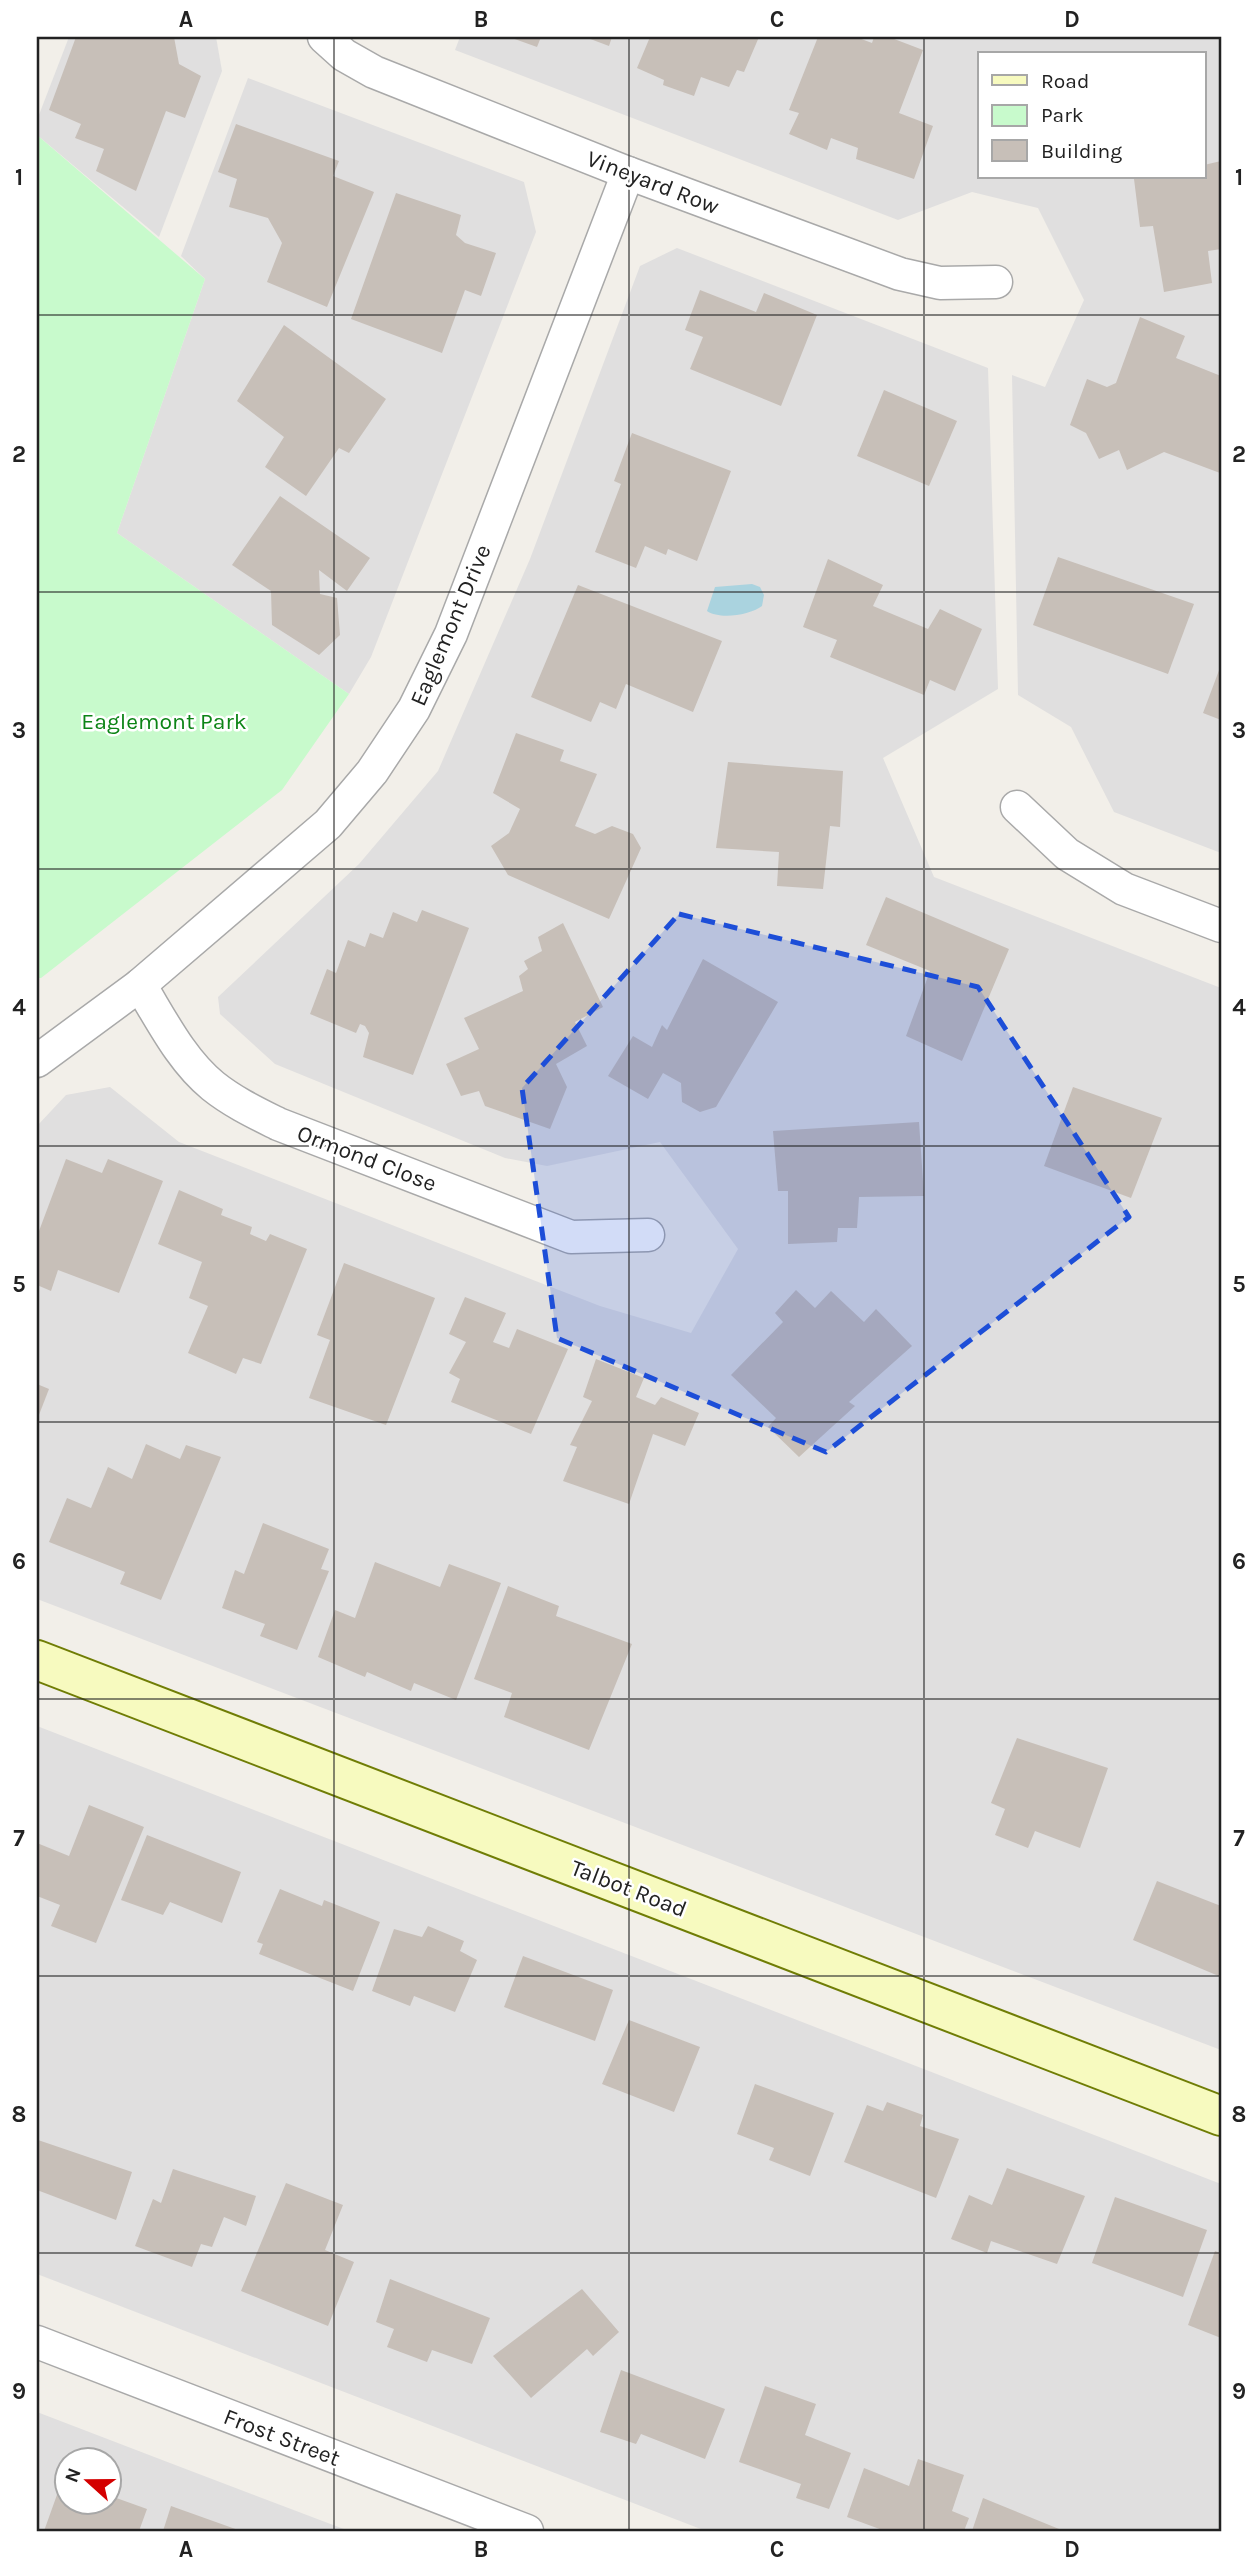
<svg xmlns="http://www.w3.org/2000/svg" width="1258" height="2568" font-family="Karla,sans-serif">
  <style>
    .residential { fill: #e0dfdf; fill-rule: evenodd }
    .park { fill: #c8facc }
    .water { fill: #aad3df }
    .building { fill: #c7bfb8 }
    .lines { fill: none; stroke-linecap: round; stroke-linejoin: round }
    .street-casing { stroke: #a9a9a9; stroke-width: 35 }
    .secondary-casing { stroke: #707d05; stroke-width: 42 }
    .street { stroke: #fff; stroke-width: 32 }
    .secondary { stroke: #f7fabf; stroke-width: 38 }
    .marked { fill: #1d4ed8; fill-opacity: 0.2; stroke: #1d4ed8; stroke-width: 5; stroke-dasharray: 14 9; stroke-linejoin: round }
    .grid { fill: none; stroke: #222; stroke-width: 2; stroke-opacity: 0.55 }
    .labels { text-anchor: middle; stroke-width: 5; stroke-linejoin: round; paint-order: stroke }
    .street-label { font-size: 23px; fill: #222; stroke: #fff }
    .park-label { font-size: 23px; fill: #0c8416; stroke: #fff }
    .neatline { fill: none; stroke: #222; stroke-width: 2.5 }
    .grid-label { font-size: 23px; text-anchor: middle; font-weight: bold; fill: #222 }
  </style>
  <rect width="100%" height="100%" fill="#f2efe9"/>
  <g class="residential">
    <path d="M69,37H216L222,71L159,237L37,135V120Z"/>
    <path d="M460,37H1221V853L1114,812L1071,727L1018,695L1012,375L1045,387L1084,300L1038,208L972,192L898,220L455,50ZM980,54H1204V177H980Z"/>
    <path d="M248,78L524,182L536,232L371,657L349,694L117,533L205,279L181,256Z"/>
    <path d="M677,248L988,368L998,689L883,758L934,877L1221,988V2050L37,1599V1126L66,1095L110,1087L179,1142L600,1306L691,1333L738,1249L660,1142L547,1166L505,1158L275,1064L220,1014L218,997L359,864L438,771L530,559L640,266Z"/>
    <path d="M37,1726L1221,2184V2531H706L37,2274Z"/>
    <path d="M37,2412L170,2463L349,2531H37ZM66,2460H108V2502H66Z"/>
  </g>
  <path class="park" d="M37,135L205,279L117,533L349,694L282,790L41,978H37Z"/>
  <path class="water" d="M752,584L760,587L764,595L762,606C750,615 720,620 707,611L715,587Z"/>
  <g class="building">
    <path d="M76,37H174L179,64L201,76L185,118L166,111L136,191L96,171L104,149L75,138L81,124L49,110Z"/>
    <path d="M509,37H541L537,47Z"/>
    <path d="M585,37H612L609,46Z"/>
    <path d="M650,37H759L744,72L737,70L729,87L701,77L694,96L663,85L664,80L637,68Z"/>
    <path d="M818,37H856L872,43L874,37H889L923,50L899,113L933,126L914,179L856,159L858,148L831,138L827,150L789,134L799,113L789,110Z"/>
    <path d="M236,124L339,161L333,176L374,192L327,307L267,282L282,243L268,218L229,207L237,179L218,172Z"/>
    <path d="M1221,161V249L1208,251L1212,283L1164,292L1153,226L1140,227L1134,179L1204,177V165Z"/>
    <path d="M396,193L461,215L456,235L465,243L496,253L481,296L465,290L442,353L351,319Z"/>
    <path d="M700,290L756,312L764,293L817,315L781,406L690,369L703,337L685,330Z"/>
    <path d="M1140,317L1185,336L1176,358L1221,376L1220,473L1164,452L1127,470L1119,450L1099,459L1086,433L1070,425L1087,379L1107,387L1116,383Z"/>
    <path d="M284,325L386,399L349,453L339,448L306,496L265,467L284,437L237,401Z"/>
    <path d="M884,390L957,421L929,486L857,456Z"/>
    <path d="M632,433L731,471L697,561L668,549L666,555L645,546L636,568L595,552L621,484L614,481Z"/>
    <path d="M280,496L370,558L347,591L319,570L320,594L337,598L340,635L319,655L272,625L271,591L232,565Z"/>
    <path d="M1058,557L1194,604L1168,674L1033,625Z"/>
    <path d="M828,559L883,585L873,606L928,629L940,609L982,629L955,691L930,680L924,695L830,657L837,640L803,627Z"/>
    <path d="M578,585L722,641L693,712L626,684L616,709L600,702L591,722L531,697Z"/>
    <path d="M1221,665V720L1203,713Z"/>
    <path d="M516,733L564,750L560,761L597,774L575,826L595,834L612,826L633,834L641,848L609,919L508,875L491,846L509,833L520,809L493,793Z"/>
    <path d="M728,762L843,771L840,827L830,826L823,889L777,886L779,852L716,848Z"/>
    <path d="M886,897L1009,949L962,1061L906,1036L930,971L866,945Z"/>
    <path d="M422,910L469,928L413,1075L363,1057L369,1033L365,1026L360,1024L356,1033L310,1014L327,969L336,973L348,940L365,947L370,933L383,938L393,912L417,922Z"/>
    <path d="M563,923L603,1007L575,1022L587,1046L556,1064L567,1087L550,1129L485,1106L479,1091L461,1096L446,1064L479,1049L464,1018L523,991L519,976L528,969L524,961L542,951L538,937Z"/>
    <path d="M703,959L778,1002L716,1107L700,1112L682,1102L681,1083L663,1073L648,1099L608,1076L633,1036L652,1047L662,1025L667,1030Z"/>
    <path d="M1073,1087L1162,1118L1131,1198L1044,1166Z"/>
    <path d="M919,1122L924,1196L859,1197L857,1228H838L837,1242L788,1244V1191H778L773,1131Z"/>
    <path d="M66,1159L102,1173L108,1159L163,1181L119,1293L58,1270L51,1291L37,1285V1230L39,1231Z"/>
    <path d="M179,1190L223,1209L221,1215L252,1227L250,1234L266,1241L270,1234L307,1249L261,1364L243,1358L236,1374L188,1353L208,1306L189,1298L202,1262L158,1244Z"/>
    <path d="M344,1263L435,1298L386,1425L309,1398L330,1340L317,1335Z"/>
    <path d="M796,1290L815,1308L831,1291L864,1322L876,1309L912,1346L849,1402L855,1406L799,1457L768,1427L776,1418L731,1375L783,1322L775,1313Z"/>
    <path d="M465,1297L506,1313L493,1342L509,1348L517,1329L568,1349L531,1434L451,1402L460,1379L449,1373L466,1342L449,1334Z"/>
    <path d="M596,1359L644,1378L636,1397L655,1405L661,1397L699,1413L685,1446L653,1434L629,1504L563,1481L577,1447L570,1445L592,1401L583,1397Z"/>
    <path d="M37,1384L49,1389L37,1420Z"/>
    <path d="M146,1444L180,1459L186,1445L221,1457L161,1600L120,1584L125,1572L49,1542L67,1498L91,1508L108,1467L132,1479Z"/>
    <path d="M263,1523L329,1549L321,1569L329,1571L297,1650L260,1636L265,1624L222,1608L235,1570L244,1574Z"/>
    <path d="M375,1562L440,1587L449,1564L501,1583L456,1700L414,1683L411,1691L367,1672L365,1677L318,1657L335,1610L355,1618Z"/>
    <path d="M508,1586L559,1606L556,1616L632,1644L589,1750L504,1717L512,1693L474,1679Z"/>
    <path d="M1017,1738L1108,1768L1080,1848L1035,1831L1028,1848L995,1835L1005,1809L991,1803Z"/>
    <path d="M89,1805L144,1827L96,1943L51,1926L60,1905L37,1896V1843L69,1856Z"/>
    <path d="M147,1835L241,1872L222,1923L170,1902L163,1915L121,1900Z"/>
    <path d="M1157,1881L1221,1906V1977L1133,1940Z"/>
    <path d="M280,1889L322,1906L324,1900L380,1922L353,1991L259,1954L263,1944L257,1942Z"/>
    <path d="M428,1926L464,1941L460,1951L477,1960L455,2012L414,1996L410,2006L372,1991L394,1929L422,1937Z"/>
    <path d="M523,1956L613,1990L595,2041L504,2007Z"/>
    <path d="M629,2020L700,2047L674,2112L602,2084Z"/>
    <path d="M755,2084L834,2113L810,2176L769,2160L774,2148L737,2134Z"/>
    <path d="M887,2102L923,2115L920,2126L959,2139L936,2198L844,2162L867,2105L883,2111Z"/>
    <path d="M38,2140L132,2172L116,2220L37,2190Z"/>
    <path d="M1007,2168L1085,2196L1057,2264L991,2241L987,2253L951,2239L969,2195L992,2205Z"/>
    <path d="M173,2169L256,2196L246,2226L224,2217L212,2247L201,2244L192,2267L135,2246L153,2199L161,2203Z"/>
    <path d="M286,2183L343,2205L325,2250L354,2262L328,2326L241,2291Z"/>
    <path d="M1115,2197L1207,2230L1183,2297L1092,2263Z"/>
    <path d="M1215,2251L1221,2253V2338L1188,2325Z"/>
    <path d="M390,2279L490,2318L472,2364L432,2350L427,2362L387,2347L394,2329L376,2322Z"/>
    <path d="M582,2289L619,2332L593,2356L587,2349L531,2398L493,2356Z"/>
    <path d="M621,2370L725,2409L705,2459L641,2434L636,2444L600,2432Z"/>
    <path d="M765,2386L816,2404L805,2435L851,2453L829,2509L796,2498L801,2484L739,2462Z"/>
    <path d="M918,2459L964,2475L952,2511L969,2518L964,2531H885L847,2517L864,2468L909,2486Z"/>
    <path d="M63,2478L66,2479V2502H108V2495L147,2509L139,2531H44Z"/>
    <path d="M983,2498L1064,2531H972Z"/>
    <path d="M171,2506L241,2531H163Z"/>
  </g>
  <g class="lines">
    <g class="street-casing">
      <g id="street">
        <path d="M324,37L344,55L374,72L628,173L900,274L940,283L996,282"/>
        <path d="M1017,807L1067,854L1124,889L1221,926"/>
        <path d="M140,985C161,1019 181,1060 213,1086C233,1102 256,1113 278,1124L571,1237L648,1235"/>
        <path d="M37,1061L140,985L328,824L372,772L414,709L451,634L628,173"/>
        <path d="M37,2342L527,2531"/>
      </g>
    </g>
    <g class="secondary-casing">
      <path id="secondary" d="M37,1660L1221,2116"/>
    </g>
    <use href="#street" class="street"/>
    <use href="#secondary" class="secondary"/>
  </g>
  <path class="marked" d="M679,914L978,987L1129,1217L826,1452L557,1338L522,1088Z"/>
  <path class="grid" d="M334,37V2531M629,37V2531M924,37V2531M37,315H1221M37,592H1221M37,869H1221M37,1146H1221M37,1422H1221M37,1699H1221M37,1976H1221M37,2253H1221"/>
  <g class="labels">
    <g class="street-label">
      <text transform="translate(653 182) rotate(21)" y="8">Vineyard Row</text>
      <text transform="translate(450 625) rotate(-67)" y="8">Eaglemont Drive</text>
      <text transform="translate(367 1158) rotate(21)" y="8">Ormond Close</text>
      <text transform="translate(629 1888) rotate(21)" y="8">Talbot Road</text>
      <text transform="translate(282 2437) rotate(21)" y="8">Frost Street</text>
    </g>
    <g class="park-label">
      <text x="164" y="729">Eaglemont Park</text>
    </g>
  </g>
  <rect width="1258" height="2568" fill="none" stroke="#ffffff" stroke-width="77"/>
  <rect x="978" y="52" width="228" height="126" fill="#ffffff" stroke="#a7a7a7" stroke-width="2"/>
  <rect x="992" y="75" width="35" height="10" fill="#f7fabf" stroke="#a7a7a7" stroke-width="2"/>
  <text x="1041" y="88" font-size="21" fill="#222222">Road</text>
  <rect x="992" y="105" width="35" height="21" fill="#c8facc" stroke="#a7a7a7" stroke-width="2"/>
  <text x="1041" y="122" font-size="21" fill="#222222">Park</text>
  <rect x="992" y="140" width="35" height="21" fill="#c7bfb8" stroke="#a7a7a7" stroke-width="2"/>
  <text x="1041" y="158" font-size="21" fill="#222222">Building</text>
  <g transform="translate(88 2481) rotate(291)"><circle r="33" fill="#ffffff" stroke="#a7a7a7" stroke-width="2"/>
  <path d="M0-5L12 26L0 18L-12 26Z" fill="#d40000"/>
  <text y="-10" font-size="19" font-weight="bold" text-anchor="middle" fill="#222222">N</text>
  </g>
  <rect x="38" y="38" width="1182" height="2492" class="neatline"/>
  <g class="grid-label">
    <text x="186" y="27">A</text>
    <text x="481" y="27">B</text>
    <text x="777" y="27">C</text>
    <text x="1072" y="27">D</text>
    <text x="19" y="185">1</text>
    <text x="1239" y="185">1</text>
    <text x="19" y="462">2</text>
    <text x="1239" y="462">2</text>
    <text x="19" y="738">3</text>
    <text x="1239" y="738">3</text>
    <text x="19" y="1015">4</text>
    <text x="1239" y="1015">4</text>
    <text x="19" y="1292">5</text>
    <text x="1239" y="1292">5</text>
    <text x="19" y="1569">6</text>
    <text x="1239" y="1569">6</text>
    <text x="19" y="1846">7</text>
    <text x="1239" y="1846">7</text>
    <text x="19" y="2122">8</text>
    <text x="1239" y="2122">8</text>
    <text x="19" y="2399">9</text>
    <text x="1239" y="2399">9</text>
    <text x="186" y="2557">A</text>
    <text x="481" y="2557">B</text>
    <text x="777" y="2557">C</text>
    <text x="1072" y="2557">D</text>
  </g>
</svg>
